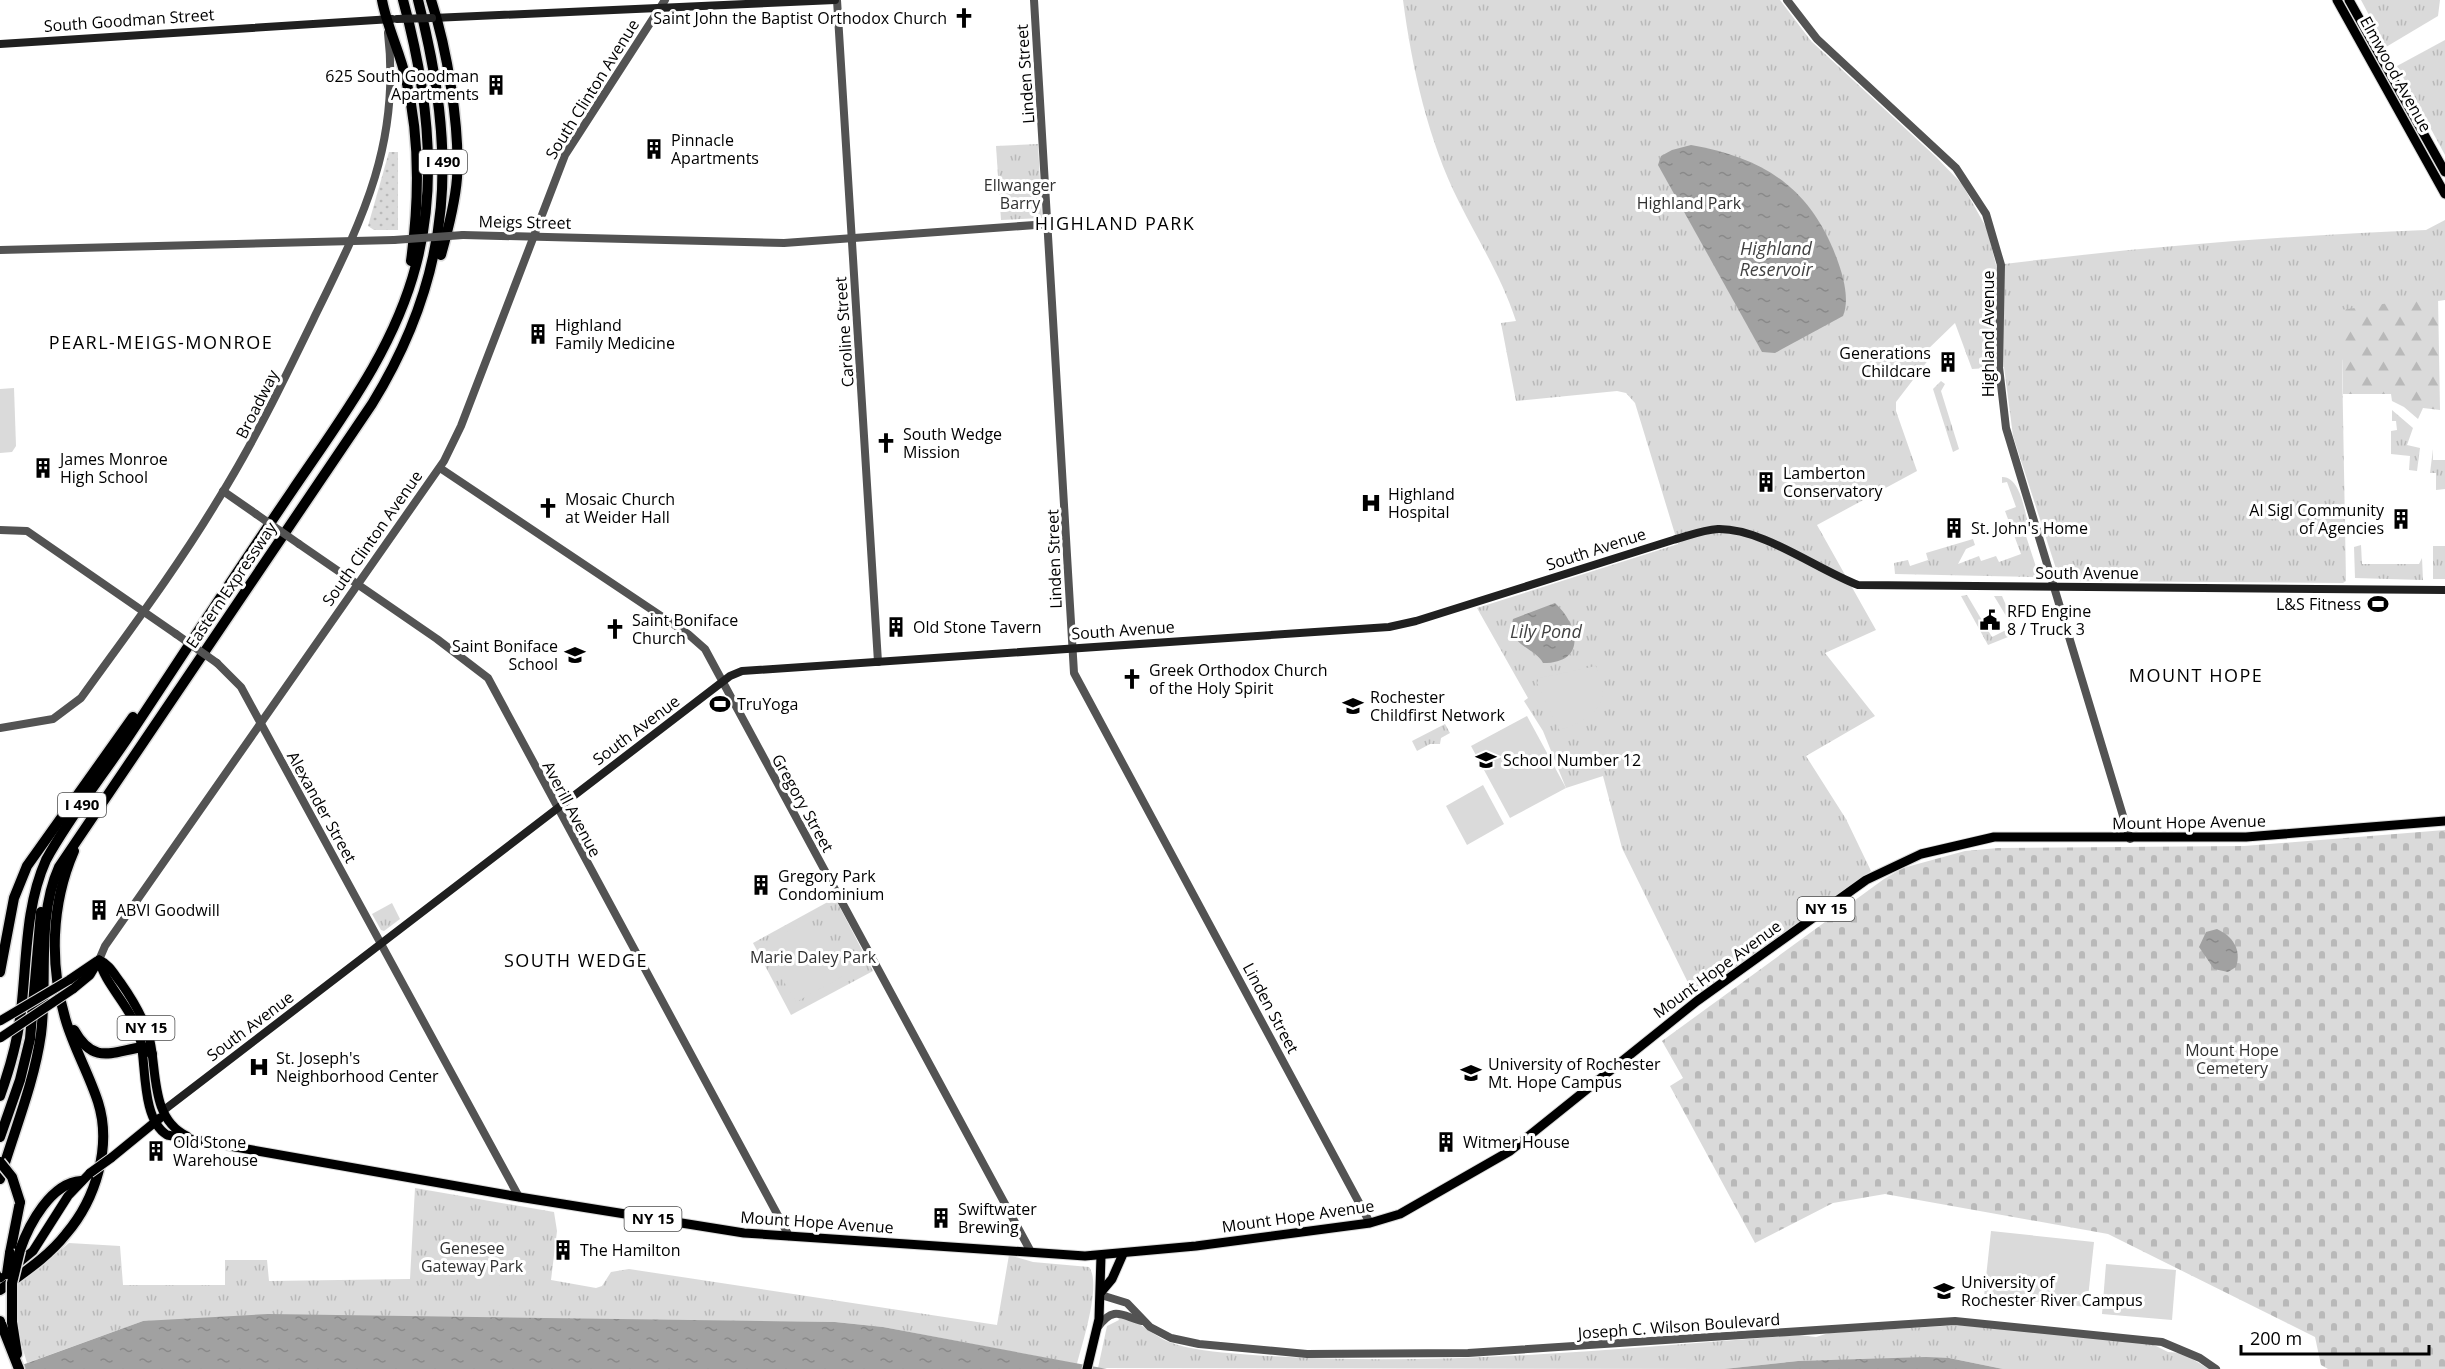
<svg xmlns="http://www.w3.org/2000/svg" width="2445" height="1369" font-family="'Open Sans',sans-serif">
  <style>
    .grass { fill: url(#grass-tufts) }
    .forest { fill: url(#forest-firs) }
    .cemetery { fill: url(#cemetery-stones) }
    .garden { fill: url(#garden-dots) }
    .pitch { fill: #dadada }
    .water { fill: url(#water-ripples) }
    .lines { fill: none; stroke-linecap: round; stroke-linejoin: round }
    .primary-casing { stroke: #dbdbdb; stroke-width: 11 }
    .motorway-casing { stroke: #dbdbdb; stroke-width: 13 }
    .tertiary { stroke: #535353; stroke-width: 8 }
    .secondary { stroke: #202020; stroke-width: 8 }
    .primary { stroke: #000; stroke-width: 9 }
    .motorway { stroke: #000; stroke-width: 10 }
    .primary-bridge-casing { stroke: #dbdbdb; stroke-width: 11; stroke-linecap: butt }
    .motorway-bridge-casing { stroke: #dbdbdb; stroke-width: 13; stroke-linecap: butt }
    .tertiary-bridge { stroke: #535353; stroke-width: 8 }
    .secondary-bridge { stroke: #202020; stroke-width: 8 }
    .primary-bridge { stroke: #000; stroke-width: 9 }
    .motorway-bridge { stroke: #000; stroke-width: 10 }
    .labels { text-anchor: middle; stroke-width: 6; stroke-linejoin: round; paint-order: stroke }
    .shield { fill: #fff; stroke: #4c4c4c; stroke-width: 1.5 }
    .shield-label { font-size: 15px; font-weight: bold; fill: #000 }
    .poi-label { font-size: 16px; fill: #000; stroke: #fff; text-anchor: start }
    .street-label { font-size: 16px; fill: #000; stroke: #fff }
    .park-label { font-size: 16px; fill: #313131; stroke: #fff }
    .neighbourhood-label { font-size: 18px; letter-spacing: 1.5px; fill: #000; stroke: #fff }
    .water-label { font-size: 18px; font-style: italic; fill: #424242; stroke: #fff }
  </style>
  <defs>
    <pattern id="grass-tufts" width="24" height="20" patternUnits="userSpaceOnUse" patternTransform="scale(1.5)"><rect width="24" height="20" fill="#dadada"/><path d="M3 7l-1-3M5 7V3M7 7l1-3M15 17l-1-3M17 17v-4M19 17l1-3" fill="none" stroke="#b9b9b9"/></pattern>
    <pattern id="forest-firs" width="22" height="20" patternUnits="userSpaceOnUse" patternTransform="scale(1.5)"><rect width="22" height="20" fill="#dadada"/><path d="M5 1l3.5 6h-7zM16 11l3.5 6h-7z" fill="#b9b9b9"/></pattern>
    <pattern id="cemetery-stones" width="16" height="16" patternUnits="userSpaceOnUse" patternTransform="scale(1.5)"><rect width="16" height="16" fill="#dadada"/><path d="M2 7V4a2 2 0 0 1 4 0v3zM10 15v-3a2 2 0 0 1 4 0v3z" fill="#b9b9b9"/></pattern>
    <pattern id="garden-dots" width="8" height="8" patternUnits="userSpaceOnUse" patternTransform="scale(1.5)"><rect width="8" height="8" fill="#dadada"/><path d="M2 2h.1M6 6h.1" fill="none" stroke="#b9b9b9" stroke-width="1.8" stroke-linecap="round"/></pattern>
    <pattern id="water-ripples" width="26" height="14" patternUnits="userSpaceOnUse" patternTransform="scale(1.5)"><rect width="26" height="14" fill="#a1a1a1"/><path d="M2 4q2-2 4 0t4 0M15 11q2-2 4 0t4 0" fill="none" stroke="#898989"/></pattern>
  </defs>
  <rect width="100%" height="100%" fill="#fff"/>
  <g class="grass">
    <path d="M1403,0H1780L1811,41L1936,157L1962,184L1987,229L1996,265C2139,247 2282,236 2426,230L2445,220V300L2438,301V296L2342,360L2346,581L2343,583L2060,581L2013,436L2004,367L1972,369L1955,323L1924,353L1929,359L1896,402V411L1917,471L1817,525L1876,630L1825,653L1875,716L1806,756L1846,819L1871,871L1695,997L1622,848L1603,776L1566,788L1543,731L1524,701L1528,698L1477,608L1678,544L1635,403L1626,393L1617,391L1516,401L1501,323L1516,321C1502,278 1479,242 1459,202C1428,140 1412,68 1403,0Z"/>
    <path d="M2361,0H2440L2438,16L2386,47Z"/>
    <path d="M2445,40V155L2397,66Z"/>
    <path d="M1038,144L1042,218L1001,220L996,146Z"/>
    <path d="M1941,381L1945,384L1941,391L1959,449L1953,452L1933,389Z"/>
    <path d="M2392,410L2413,428L2407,445L2420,448L2417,471L2409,470L2410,456L2391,454V431L2397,430L2396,421H2392Z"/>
    <path d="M2433,449V460H2445V489L2436,490V473H2430Z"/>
    <path d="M2002,477C2022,476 2026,519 2030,534L2026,536L2038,573L2034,577L1895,574L1894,563L1908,560L1910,566L1928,560L1926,553L1973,539L1975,545L1966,549L1958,564L1979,556L1981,561L1996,556L1999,562L2021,554L2005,511L2016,507L2007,482L2002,483Z"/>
    <path d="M2361,545L2362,564H2419L2422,558L2423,580L2355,578L2354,547Z"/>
    <rect x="2433" y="546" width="12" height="33"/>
    <path d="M1967,595L1992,637L2004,631L2014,629L1994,596H2002L2018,633L1988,645L1961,596Z"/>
    <path d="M1445,724L1450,733L1441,738L1440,744H1430L1417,751L1412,741Z"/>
    <path d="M835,898L873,971L791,1015L753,943Z"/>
    <path d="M392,903L400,919L384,931L381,930L372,914Z"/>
    <path d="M415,1188L554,1212L557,1231L551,1280L596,1288L602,1286L611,1272L629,1269L997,1325L1009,1255L1033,1262L1089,1267C1102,1284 1082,1344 1077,1364L883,1327L835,1322L738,1321H143L27,1363L18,1333L15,1287L69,1243L120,1246L123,1285H225V1260H267L269,1281L410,1279Z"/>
    <path d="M1117,1316C1136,1317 1150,1334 1169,1342C1190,1350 1217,1352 1240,1354C1426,1369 1613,1349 1799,1335L1816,1337L1829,1333L1960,1325L2150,1343L2168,1352L2182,1353L2209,1369H2003L1949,1358L1798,1361L1724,1369L1098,1368L1107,1326L1119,1320Z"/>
  </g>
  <path class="forest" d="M2438,296L2440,410L2423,408L2418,419L2404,407L2392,401L2391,394H2343L2341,310Z"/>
  <path class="cemetery" d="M2445,830V1369H2328L2321,1365L2315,1337L2108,1234L1885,1194L1833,1203L1755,1243L1670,1086L1683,1078L1662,1041L1884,879L1903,868L1965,851L1998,848L2244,846Z"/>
  <path class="garden" d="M389,152H398V230H374L368,226Z"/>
  <g class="pitch">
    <path d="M14,388L16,446L12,452L0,453V389Z"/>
    <path d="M1596,666C1598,673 1604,683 1603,690C1603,714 1578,724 1559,730L1537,683L1539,678Z"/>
    <path d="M1527,716L1566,788L1510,818L1471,746Z"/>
    <path d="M1483,785L1504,824L1467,845L1446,806Z"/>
    <path d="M806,922L827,934L847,974L796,1002L762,945Z"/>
    <path d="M1991,1231L2094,1242L2087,1307L1984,1296Z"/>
    <path d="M2106,1264L2176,1270L2172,1320L2102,1314Z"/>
    <path d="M499,1267L507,1281L484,1295L476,1281Z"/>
  </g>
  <g class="water">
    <path d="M1691,145C1764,158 1810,187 1837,259C1843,275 1850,300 1843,316L1775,353L1762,352L1658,165L1661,156L1672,150Z"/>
    <path d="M1555,603C1579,625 1587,663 1543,663C1535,647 1506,646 1513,619Z"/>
    <path d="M2217,929C2232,936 2242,949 2236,967L2228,972L2214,969L2199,947L2206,932Z"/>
    <path d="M268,1314L835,1322L883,1327L1107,1369H11L143,1321Z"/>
    <path d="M1926,1357L1949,1358L2003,1369H1724L1798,1361Z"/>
  </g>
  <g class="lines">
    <g class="primary-casing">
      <g id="primary">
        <path d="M2337,0L2445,194"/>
        <path d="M2349,0L2445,172"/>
        <path d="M99,960C106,988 135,1009 141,1043C146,1067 142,1120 167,1135L519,1197L744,1233L1085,1256L1196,1246L1370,1223L1400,1214L1510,1151L1697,1001L1866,880L1921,854L1994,837H2246L2445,821"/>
        <path d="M99,960C109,964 114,974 121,983C133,1000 145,1020 150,1041C157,1072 151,1119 187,1136"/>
        <path d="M69,980L97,961"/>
        <path d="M73,989L90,975L99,960"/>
        <path d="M111,1158L160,1118"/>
        <path d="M0,1278L33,1251L68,1196L90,1173"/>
        <path d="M1101,1292L1112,1279L1123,1254"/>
        <path d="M1087,1369L1099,1319L1101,1256"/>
      </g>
    </g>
    <g class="motorway-casing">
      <g id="motorway">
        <path d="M382,0C387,27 400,52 406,79C420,137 419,202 411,261"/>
        <path d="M431,0C447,48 460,127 457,178C455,204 448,230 441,255"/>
        <path d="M0,972L14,898L27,866L133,717"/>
        <path d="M74,1030C94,1066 113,1051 143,1047L152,1054"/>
        <path d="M0,1096C10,1068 18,1040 21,1011C27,960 25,907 46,860C69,818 100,779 127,739C182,656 236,573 292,491C340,420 394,350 416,265C439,179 426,84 403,0"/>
        <path d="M0,1137L20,1080L30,1039L41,912"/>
        <path d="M0,1179C14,1131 34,1084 41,1034C48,980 36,918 59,867L372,404C455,269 457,150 418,0"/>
        <path d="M20,1250C29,1224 51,1183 81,1181"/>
        <path d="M10,1253L20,1202"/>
        <path d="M0,1290C23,1273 48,1257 66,1234C96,1199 112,1146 98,1102C89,1074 74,1048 66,1021C49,965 51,904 74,851"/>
        <path d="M0,1321L19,1369"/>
        <path d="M12,1322L17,1354"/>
      </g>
    </g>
    <g class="tertiary">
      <path d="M837,0L878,662"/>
      <path d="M1034,0L1074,673L1370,1223"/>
      <path d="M1787,0L1817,39L1956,168L1986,214L2001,265L1999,367L2006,428L2130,839"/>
      <path d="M463,235L784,243L1049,224"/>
      <path d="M0,250L394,240"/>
      <path d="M440,468L688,634L705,649L1031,1252"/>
      <path d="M223,491L256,514"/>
      <path d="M0,530L27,531L176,634"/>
      <path d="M299,544L437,639L488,678L789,1236"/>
      <path d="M217,663L241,687L519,1197"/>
      <path d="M0,728L53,719L81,698C127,634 175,571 216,503C253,444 283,382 314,318C361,222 401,145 388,33"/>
      <path d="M99,960L105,946L444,461L461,426L565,155L665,0"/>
      <path d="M1101,1295L1127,1303L1150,1327L1171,1338L1199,1344L1307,1354L1468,1353L1955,1321L2162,1342L2200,1358L2216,1369"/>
      <path d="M1098,1327C1114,1305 1122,1316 1142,1321"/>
    </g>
    <g class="secondary">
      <path d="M433,18L835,0"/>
      <path d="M0,44L392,19"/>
      <path d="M164,1110L730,676L742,671L1389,627L1416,621L1673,540C1688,536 1702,530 1718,529C1762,528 1816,569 1858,585L2445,590"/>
    </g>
    <use href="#primary" class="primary"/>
    <use href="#motorway" class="motorway"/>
    <g class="primary-bridge-casing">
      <g id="primary-bridge">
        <path d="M0,1021L69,980"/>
        <path d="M0,1038L73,989"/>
        <path d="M90,1173L111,1158"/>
      </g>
    </g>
    <g class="motorway-bridge-casing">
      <g id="motorway-bridge">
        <path d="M0,1162L12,1177L20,1202"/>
        <path d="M7,1274L10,1253"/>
        <path d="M12,1322V1283L20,1250"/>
      </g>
    </g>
    <g class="tertiary-bridge">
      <path d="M394,240L463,235"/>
      <path d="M256,514L299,544"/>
      <path d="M176,634L217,663"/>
    </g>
    <path class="secondary-bridge" d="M397,19L432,18"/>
    <use href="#primary-bridge" class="primary-bridge"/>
    <use href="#motorway-bridge" class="motorway-bridge"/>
  </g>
  <defs>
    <g id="church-bare" transform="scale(1.62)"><path d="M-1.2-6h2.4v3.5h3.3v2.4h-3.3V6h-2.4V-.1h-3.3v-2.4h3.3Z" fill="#000" stroke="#fff" stroke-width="2.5" paint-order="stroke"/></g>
    <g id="building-bare" transform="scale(1.62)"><path d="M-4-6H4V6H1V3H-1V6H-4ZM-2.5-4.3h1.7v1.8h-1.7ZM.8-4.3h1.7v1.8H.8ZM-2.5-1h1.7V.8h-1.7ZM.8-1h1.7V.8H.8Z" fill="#000" stroke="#fff" stroke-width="2.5" paint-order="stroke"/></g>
    <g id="hospital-bare" transform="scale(1.62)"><path d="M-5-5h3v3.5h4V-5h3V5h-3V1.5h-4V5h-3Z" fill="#000" stroke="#fff" stroke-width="2.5" paint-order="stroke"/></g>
    <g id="stadium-bare" transform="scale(1.62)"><path d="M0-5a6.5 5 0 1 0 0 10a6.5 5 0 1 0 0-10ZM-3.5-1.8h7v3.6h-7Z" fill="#000" stroke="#fff" stroke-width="2.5" paint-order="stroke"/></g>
    <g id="civic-bare" transform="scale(1.62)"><path d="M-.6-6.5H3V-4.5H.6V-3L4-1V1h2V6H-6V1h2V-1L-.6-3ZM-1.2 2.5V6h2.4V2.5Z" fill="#000" stroke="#fff" stroke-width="2.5" paint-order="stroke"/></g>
    <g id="school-bare" transform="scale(1.62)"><path d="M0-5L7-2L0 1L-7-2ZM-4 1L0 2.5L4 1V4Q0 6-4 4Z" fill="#000" stroke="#fff" stroke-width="2.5" paint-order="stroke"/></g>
    <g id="university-bare" transform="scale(1.62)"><path d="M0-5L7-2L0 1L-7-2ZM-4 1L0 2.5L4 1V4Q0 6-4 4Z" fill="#000" stroke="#fff" stroke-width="2.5" paint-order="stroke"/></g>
  </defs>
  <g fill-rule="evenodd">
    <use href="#church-bare" x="964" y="18"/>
    <use href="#building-bare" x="496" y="85"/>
    <use href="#building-bare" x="654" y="149"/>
    <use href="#building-bare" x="538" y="334"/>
    <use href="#building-bare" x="1948" y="362"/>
    <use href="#church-bare" x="886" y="443"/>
    <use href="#building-bare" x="43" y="468"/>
    <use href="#building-bare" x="1766" y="482"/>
    <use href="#hospital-bare" x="1371" y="503"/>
    <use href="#church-bare" x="548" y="508"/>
    <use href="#building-bare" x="2401" y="519"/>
    <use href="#building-bare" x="1954" y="528"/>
    <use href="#stadium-bare" x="2378" y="604"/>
    <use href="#civic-bare" x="1990" y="620"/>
    <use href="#building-bare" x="896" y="627"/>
    <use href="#church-bare" x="615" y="629"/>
    <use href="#school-bare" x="575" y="655"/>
    <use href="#church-bare" x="1132" y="679"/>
    <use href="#stadium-bare" x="720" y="704"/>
    <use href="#school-bare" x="1353" y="706"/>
    <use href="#school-bare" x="1486" y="760"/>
    <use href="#building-bare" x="761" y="885"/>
    <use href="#building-bare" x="99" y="910"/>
    <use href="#hospital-bare" x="259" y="1067"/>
    <use href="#university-bare" x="1471" y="1073"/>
    <use href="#building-bare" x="1446" y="1142"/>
    <use href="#building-bare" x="156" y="1151"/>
    <use href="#building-bare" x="941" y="1218"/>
    <use href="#building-bare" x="563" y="1250"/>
    <use href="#university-bare" x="1944" y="1291"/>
  </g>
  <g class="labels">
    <g class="shield">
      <rect x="419" y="150" width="48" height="24" rx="4.5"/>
      <rect x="58" y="793" width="48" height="24" rx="4.5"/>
      <rect x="1797.5" y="897" width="57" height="24" rx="4.5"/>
      <rect x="117.5" y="1016" width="57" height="24" rx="4.5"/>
      <rect x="624.5" y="1207" width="57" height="24" rx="4.5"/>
    </g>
    <g class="shield-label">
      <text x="443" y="167">I 490</text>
      <text x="82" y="810">I 490</text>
      <text x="1826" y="914">NY 15</text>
      <text x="146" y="1033">NY 15</text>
      <text x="653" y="1224">NY 15</text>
    </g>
    <g class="poi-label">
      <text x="947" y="24" text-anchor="end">Saint John the Baptist Orthodox Church</text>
      <text x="479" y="82" text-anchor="end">625 South Goodman<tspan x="479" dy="18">Apartments</tspan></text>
      <text x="671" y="146">Pinnacle<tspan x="671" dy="18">Apartments</tspan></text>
      <text x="555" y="331">Highland<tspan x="555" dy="18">Family Medicine</tspan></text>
      <text x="1931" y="359" text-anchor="end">Generations<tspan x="1931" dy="18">Childcare</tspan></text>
      <text x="903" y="440">South Wedge<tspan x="903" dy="18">Mission</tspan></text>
      <text x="60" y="465">James Monroe<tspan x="60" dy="18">High School</tspan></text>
      <text x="1783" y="479">Lamberton<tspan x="1783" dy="18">Conservatory</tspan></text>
      <text x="1388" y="500">Highland<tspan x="1388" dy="18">Hospital</tspan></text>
      <text x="565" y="505">Mosaic Church<tspan x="565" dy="18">at Weider Hall</tspan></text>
      <text x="2384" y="516" text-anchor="end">Al Sigl Community<tspan x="2384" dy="18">of Agencies</tspan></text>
      <text x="1971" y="534">St. John's Home</text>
      <text x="2361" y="610" text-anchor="end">L&amp;S Fitness</text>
      <text x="2007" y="617">RFD Engine<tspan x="2007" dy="18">8 / Truck 3</tspan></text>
      <text x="632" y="626">Saint Boniface<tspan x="632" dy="18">Church</tspan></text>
      <text x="913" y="633">Old Stone Tavern</text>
      <text x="558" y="652" text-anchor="end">Saint Boniface<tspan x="558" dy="18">School</tspan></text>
      <text x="1149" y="676">Greek Orthodox Church<tspan x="1149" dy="18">of the Holy Spirit</tspan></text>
      <text x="1370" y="703">Rochester<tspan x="1370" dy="18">Childfirst Network</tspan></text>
      <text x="737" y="710">TruYoga</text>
      <text x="1503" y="766">School Number 12</text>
      <text x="778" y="882">Gregory Park<tspan x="778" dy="18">Condominium</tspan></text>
      <text x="116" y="916">ABVI Goodwill</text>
      <text x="276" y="1064">St. Joseph's<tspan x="276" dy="18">Neighborhood Center</tspan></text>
      <text x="1488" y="1070">University of Rochester<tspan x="1488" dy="18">Mt. Hope Campus</tspan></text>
      <text x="173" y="1148">Old Stone<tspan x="173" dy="18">Warehouse</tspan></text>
      <text x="1463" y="1148">Witmer House</text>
      <text x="958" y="1215">Swiftwater<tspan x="958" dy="18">Brewing</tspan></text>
      <text x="580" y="1256">The Hamilton</text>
      <text x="1961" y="1288">University of<tspan x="1961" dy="18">Rochester River Campus</tspan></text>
    </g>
    <g class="street-label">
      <text transform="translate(129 20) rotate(-4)" y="6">South Goodman Street</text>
      <text transform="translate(1025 74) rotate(-94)" y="6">Linden Street</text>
      <text transform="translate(2396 74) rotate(61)" y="6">Elmwood Avenue</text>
      <text transform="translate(592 89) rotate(-58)" y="6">South Clinton Avenue</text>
      <text transform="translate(525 222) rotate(1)" y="6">Meigs Street</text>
      <text transform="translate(844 332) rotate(-94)" y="6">Caroline Street</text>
      <text transform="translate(1988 334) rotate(-90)" y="6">Highland Avenue</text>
      <text transform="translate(257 404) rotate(-63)" y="6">Broadway</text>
      <text transform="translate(372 538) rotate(-55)" y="6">South Clinton Avenue</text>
      <text transform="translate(1596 549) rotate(-18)" y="6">South Avenue</text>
      <text transform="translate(1054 559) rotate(-92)" y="6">Linden Street</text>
      <text x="2087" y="579">South Avenue</text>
      <text transform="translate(231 585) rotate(-56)" y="6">Eastern Expressway</text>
      <text transform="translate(1123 630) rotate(-4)" y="6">South Avenue</text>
      <text transform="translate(636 730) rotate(-37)" y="6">South Avenue</text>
      <text transform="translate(803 803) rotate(61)" y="6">Gregory Street</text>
      <text transform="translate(322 807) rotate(61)" y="6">Alexander Street</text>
      <text transform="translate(572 809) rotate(62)" y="6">Averill Avenue</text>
      <text transform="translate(2189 822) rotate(-1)" y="6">Mount Hope Avenue</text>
      <text transform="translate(1717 969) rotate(-36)" y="6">Mount Hope Avenue</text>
      <text transform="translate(1271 1008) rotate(62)" y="6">Linden Street</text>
      <text transform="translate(250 1026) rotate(-37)" y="6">South Avenue</text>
      <text transform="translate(1298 1216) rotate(-8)" y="6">Mount Hope Avenue</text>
      <text transform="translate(817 1222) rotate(4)" y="6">Mount Hope Avenue</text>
      <text transform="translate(1679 1326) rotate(-4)" y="6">Joseph C. Wilson Boulevard</text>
    </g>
    <g class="park-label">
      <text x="1020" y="191">Ellwanger<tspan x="1020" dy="18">Barry</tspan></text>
      <text x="1689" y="209">Highland Park</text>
      <text x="813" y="963">Marie Daley Park</text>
      <text x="2232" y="1056">Mount Hope<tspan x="2232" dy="18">Cemetery</tspan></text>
      <text x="472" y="1254">Genesee<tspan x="472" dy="18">Gateway Park</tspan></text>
    </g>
    <g class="neighbourhood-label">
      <text x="1115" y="230">HIGHLAND PARK</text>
      <text x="161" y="349">PEARL-MEIGS-MONROE</text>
      <text x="2196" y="682">MOUNT HOPE</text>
      <text x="576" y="967">SOUTH WEDGE</text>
    </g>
    <g class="water-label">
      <text x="1776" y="255">Highland<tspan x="1776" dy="21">Reservoir</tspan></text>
      <text x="1546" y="638">Lily Pond</text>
    </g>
  </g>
  <path d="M2241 1345v9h188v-9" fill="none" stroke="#000000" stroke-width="3"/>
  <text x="2250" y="1345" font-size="18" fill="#000000" stroke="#ffffff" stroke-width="4.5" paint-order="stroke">200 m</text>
</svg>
